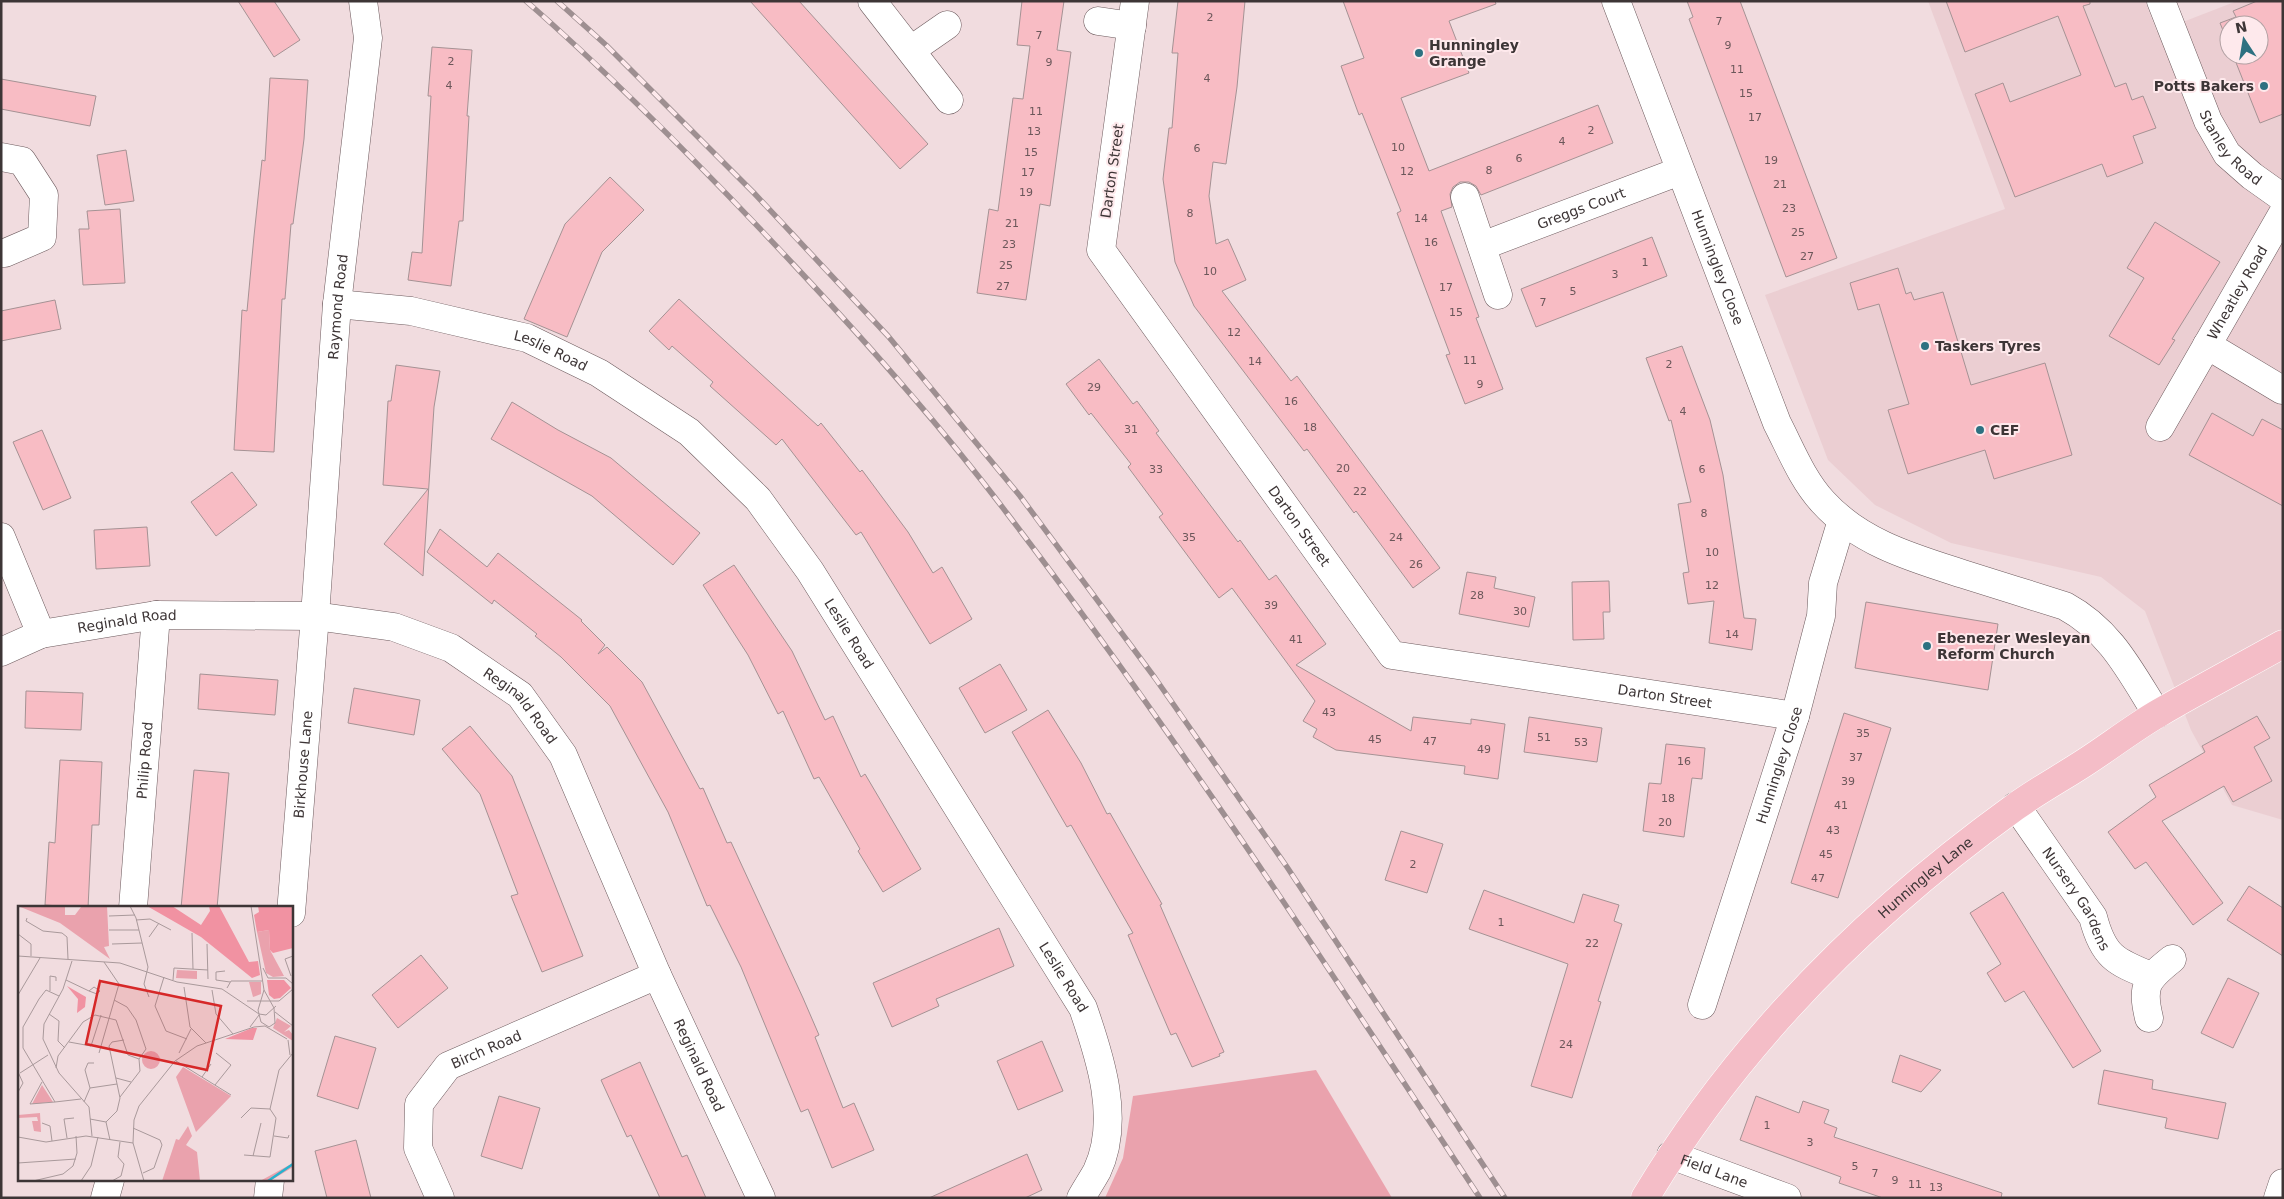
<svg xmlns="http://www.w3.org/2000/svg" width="2284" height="1199" font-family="'DejaVu Sans',sans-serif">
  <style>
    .built { fill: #ebced2; fill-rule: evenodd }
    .green { fill: #eaa2ad }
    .building { fill: #f8bcc4; stroke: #a59294 }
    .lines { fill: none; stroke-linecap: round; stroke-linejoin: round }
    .minor-casing { stroke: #6d5b5e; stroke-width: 29 }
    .major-casing { stroke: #fff; stroke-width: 29 }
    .minor { stroke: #fff; stroke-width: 28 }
    .major { stroke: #f4bdc7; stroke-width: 28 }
    .rail-casing { stroke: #9e8f91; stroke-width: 5.5 }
    .rail { stroke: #fee9ec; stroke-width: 4; stroke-dasharray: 11; stroke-linecap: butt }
    .poi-dot { fill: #2d7181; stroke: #fee9ec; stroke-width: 2 }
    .labels { text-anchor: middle; stroke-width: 4; stroke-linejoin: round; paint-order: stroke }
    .number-label { font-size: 11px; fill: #6c575a }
    .poi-label { font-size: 14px; font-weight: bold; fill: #3d3536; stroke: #fee9ec; text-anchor: start }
    .street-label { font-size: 14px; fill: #3d3536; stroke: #fee9ec }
    .inset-river { fill: none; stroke: #29b3ce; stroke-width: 2.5 }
    .inset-road { fill: none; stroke: #a9999b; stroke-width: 1 }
    .view { fill: #d62828; fill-opacity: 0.15; stroke: #d62828; stroke-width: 2.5 }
    .inset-edge { fill: none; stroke: #3d3536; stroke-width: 2.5 }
  </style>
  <rect width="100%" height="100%" fill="#f1dcdf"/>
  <path class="built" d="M1928,1H2145L2157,32L2237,1H2283V820L2232,805L2191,730L2145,611L2101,577L1951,543L1875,505L1828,460L1765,295L2005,209ZM2229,25H2259V55H2229Z"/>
  <path class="green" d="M1316,1070L1392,1198H1105L1123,1158L1133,1096Z"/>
  <g class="building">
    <path d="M238,1H274L300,40L274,57Z"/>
    <path d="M750,1H799L928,144L900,169Z"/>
    <path d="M1022,1H1064L1057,50L1071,52L1050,206L1040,204L1026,300L977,293L989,209L998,211L1013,98L1023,99L1030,46L1017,45Z"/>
    <path d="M1178,1H1245L1237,87L1226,164L1213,162L1209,196L1216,244L1228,239L1246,280L1222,291L1291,381L1297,376L1440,568L1413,588L1356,511L1354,513L1307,449L1304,451L1194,306L1175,262L1163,179L1169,128H1172L1178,53H1172Z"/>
    <path d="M1343,1H1495L1496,4L1449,21L1469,73L1401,98L1429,171L1598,105L1613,143L1481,195L1476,186L1469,182H1460L1453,187L1450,194L1452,207L1441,211L1479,317L1476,318L1503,389L1465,404L1446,355L1450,354L1397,213L1401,211L1362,113L1359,115L1341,66L1364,58Z"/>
    <path d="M1687,1H1740L1837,258L1786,277L1689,19L1693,17Z"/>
    <path d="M1946,1H2090V4L2083,6L2115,87L2126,83L2132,100L2143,96L2156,128L2133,136L2143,163L2107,177L2102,164L2015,197L1975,94L2003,83L2010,102L2081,75L2058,16L1965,52Z"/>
    <path d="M2257,1H2283V114L2260,123L2233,55H2259V25H2229V45L2220,23L2236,17L2233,11Z"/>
    <path d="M432,47L472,50L467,116H469L463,221H459L451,286L408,280L412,252L422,253L431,96H428Z"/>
    <path d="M270,78L308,80L304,139L293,224H291L285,299H282L274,452L234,450L242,310L247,311L254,236L262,160L265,161Z"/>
    <path d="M1,79L96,96L90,126L1,109Z"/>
    <path d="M126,150L134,201L105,205L97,155Z"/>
    <path d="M610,177L644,210L602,252L567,337L524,319L565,224Z"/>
    <path d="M120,209L125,283L83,285L79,229H89L87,211Z"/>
    <path d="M2155,222L2220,262L2172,339L2175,340L2159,365L2109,336L2144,278L2127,268Z"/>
    <path d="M1652,237L1667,276L1536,327L1521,289Z"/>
    <path d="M1898,268L1906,294L1911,292L1914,300L1943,292L1971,385L2045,363L2072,455L1994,479L1985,450L1908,474L1888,410L1909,404L1879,304L1858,310L1850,283Z"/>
    <path d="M679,299L818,426L821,423L860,472L862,470L908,532L933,573L942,567L972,619L930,644L861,532L856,535L782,439L776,445L710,386L713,382L672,346L669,350L649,331Z"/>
    <path d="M55,300L61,329L1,341V311Z"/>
    <path d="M1682,346L1710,420L1723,475L1744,618L1756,619L1752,650L1709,643L1714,601L1688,604L1683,573L1689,572L1678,504L1691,502L1671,420L1669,421L1646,358Z"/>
    <path d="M1099,359L1133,404L1137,401L1159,431L1156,433L1238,542L1240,540L1269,580L1276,575L1326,644L1296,665L1411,731L1413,717L1471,724V719L1505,724L1498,779L1464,774L1465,766L1336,750L1313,737L1317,729L1303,721L1315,701L1232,588L1219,598L1159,517L1163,514L1128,467L1131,464L1091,413L1089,415L1066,384Z"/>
    <path d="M396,365L440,371L434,407L423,576L384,544L428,489L383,485L388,401H391Z"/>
    <path d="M512,402L558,430L611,458L700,533L673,565L592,496L491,439Z"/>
    <path d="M2212,413L2253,436L2262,419L2283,430V506L2189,455Z"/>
    <path d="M42,430L71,498L43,510L13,442Z"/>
    <path d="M232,472L257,505L216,536L191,502Z"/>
    <path d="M147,527L150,566L96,569L94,530Z"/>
    <path d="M440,529L487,567L498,553L582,620L581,621L605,645L598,654L607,647L642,682L700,789L703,788L727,843L731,842L803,998L819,1035L815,1037L843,1108L854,1103L874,1150L832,1168L808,1109L801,1112L741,967L710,905L707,906L668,812L610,706L561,657L535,636L537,634L494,600L492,604L427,552Z"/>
    <path d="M734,565L792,651L825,720L833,716L861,777L865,774L921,869L883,892L858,851L860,849L819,777L814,779L783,711L778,714L748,655L703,585Z"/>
    <path d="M1467,572L1496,577L1494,588L1535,597L1529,627L1459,614Z"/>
    <path d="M1609,581L1610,612H1603L1604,639L1573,640L1572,582Z"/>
    <path d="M1866,602L1998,624L1988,690L1855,668Z"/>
    <path d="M1000,664L1027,710L985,733L959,688Z"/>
    <path d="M200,674L278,680L275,715L198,709Z"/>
    <path d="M354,688L420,700L414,735L348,723Z"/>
    <path d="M26,691L83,693L81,730L25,728Z"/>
    <path d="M1048,710L1081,763L1107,814L1110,813L1162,904L1160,905L1224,1052L1219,1054L1220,1056L1192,1067L1176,1033L1171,1035L1128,935L1133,933L1071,825L1067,827L1012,732Z"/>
    <path d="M1844,713L1891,728L1838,898L1791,883Z"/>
    <path d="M2257,716L2270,738L2254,747L2272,781L2233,802L2224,786L2162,821L2223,903L2193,925L2146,862L2135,869L2108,832L2156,797L2149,785L2205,752L2202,746Z"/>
    <path d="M1529,717L1602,728L1597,762L1524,752Z"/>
    <path d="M470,726L512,776L583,956L542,972L511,896L518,894L480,794L442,749Z"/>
    <path d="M1666,744L1705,748L1702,779L1692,778L1684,837L1643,831L1649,783L1661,784Z"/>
    <path d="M60,760L102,762L99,825H92L88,908L45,905L49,842L55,843Z"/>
    <path d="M194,770L229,773L217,908H181Z"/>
    <path d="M1401,831L1443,844L1427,893L1385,880Z"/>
    <path d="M2249,886L2283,908V956L2227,920Z"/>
    <path d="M1484,890L1574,923L1583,894L1619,905L1614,921L1622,924L1598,1001L1601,1002L1572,1098L1531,1086L1568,964L1469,929Z"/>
    <path d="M2003,892L2101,1051L2073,1068L2024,991L2005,1002L1987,973L2001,964L1970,913Z"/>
    <path d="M999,928L1014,966L936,999L939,1006L892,1027L873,983Z"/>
    <path d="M421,955L448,988L398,1028L372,995Z"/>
    <path d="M2228,978L2259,993L2233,1048L2201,1033Z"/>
    <path d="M335,1036L376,1048L358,1109L317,1096Z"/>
    <path d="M1042,1041L1063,1091L1018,1110L997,1061Z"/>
    <path d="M1900,1055L1941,1070L1921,1092L1892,1082Z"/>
    <path d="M640,1062L682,1157L687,1155L706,1198H660L631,1135L627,1137L601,1080Z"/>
    <path d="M2104,1070L2153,1080L2152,1089L2226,1103L2218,1139L2165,1128L2167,1118L2098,1104Z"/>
    <path d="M499,1096L540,1108L522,1169L481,1156Z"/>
    <path d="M1756,1096L1799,1113L1803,1101L1829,1110L1824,1123L1837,1128L1834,1137L2002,1193L2001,1198H1883L1839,1183L1841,1177L1740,1140Z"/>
    <path d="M356,1140L371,1198H327L315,1151Z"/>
    <path d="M1027,1154L1042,1190L1025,1198H929Z"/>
  </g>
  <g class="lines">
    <g class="minor-casing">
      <g id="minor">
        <path d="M872,1L949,100"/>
        <path id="s1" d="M1135,1L1101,250L1392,655L1795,716"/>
        <path id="s2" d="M1616,1L1777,423C1791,450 1802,479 1823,502C1860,543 1913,558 1963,574C1997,585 2031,595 2065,606C2111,631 2130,671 2157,714"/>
        <path id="s3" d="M2161,1L2208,121L2227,154L2252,176L2283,198"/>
        <path d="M1098,21L1132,26"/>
        <path d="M911,50L947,25"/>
        <path d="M1,157L22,161L44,195L42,237L5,253H1"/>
        <path d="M1465,197L1498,295"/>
        <path id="s4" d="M1482,246L1680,171"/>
        <path id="s5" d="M337,304L411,311L527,338L599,373L689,432L758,499L810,571L1083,1008C1100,1057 1121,1120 1097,1171C1092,1180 1086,1189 1081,1198"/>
        <path d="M2207,345L2282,390"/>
        <path id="s6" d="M2160,427L2283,213"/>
        <path d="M1,537L41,634"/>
        <path id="s7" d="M1,652L41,634L156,615L315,616L394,627L451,648L520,695L563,755L657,975L761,1198"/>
        <path id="s8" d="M2016,806L2093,917C2103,956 2115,962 2151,976"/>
        <path id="s9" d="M133,908L156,615"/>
        <path id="s10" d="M291,913L315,616L337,304L368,38L363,1"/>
        <path id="s11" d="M1702,1005L1795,716L1821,616L1823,583L1842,520"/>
        <path d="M2149,1018C2141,985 2147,979 2172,959"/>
        <path id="s12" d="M1671,1155L1787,1198"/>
        <path d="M105,1198L110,1180"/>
        <path d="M268,1198L270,1180"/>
        <path id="s13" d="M440,1198L418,1148L419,1104L448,1066L657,975"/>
        <path d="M2278,1198L2283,1183"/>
      </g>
    </g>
    <g class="major-casing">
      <g id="major">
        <path id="s14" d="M1645,1198C1739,1041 1868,913 2015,807C2037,791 2061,778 2084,763C2109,747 2133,728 2159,713C2200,689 2242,667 2283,644"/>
      </g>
    </g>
    <use href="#minor" class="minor"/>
    <use href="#major" class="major"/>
    <g class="rail-casing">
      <g id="rail">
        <path d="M526,1C621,84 709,174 795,266C869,345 941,426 1006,512C1175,733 1327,966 1480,1198"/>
        <path d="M557,1L606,45L754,193L888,336L1020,496L1155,678L1287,867L1505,1198"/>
      </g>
    </g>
    <use href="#rail" class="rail"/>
  </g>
  <g class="poi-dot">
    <circle cx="1419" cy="53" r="5"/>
    <circle cx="2264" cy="86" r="5"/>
    <circle cx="1925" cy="346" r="5"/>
    <circle cx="1980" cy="430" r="5"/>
    <circle cx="1927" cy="646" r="5"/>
  </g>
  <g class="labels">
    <g class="number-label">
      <text x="1210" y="21">2</text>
      <text x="1719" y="25">7</text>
      <text x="1039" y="39">7</text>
      <text x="1728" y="49">9</text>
      <text x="451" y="65">2</text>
      <text x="1049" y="66">9</text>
      <text x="1737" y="73">11</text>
      <text x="1207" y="82">4</text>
      <text x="449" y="89">4</text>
      <text x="1746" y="97">15</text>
      <text x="1036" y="115">11</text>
      <text x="1755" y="121">17</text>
      <text x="1591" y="134">2</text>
      <text x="1034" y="135">13</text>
      <text x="1562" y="145">4</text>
      <text x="1398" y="151">10</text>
      <text x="1197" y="152">6</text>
      <text x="1031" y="156">15</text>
      <text x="1519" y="162">6</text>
      <text x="1771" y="164">19</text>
      <text x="1489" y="174">8</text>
      <text x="1407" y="175">12</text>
      <text x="1028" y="176">17</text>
      <text x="1780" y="188">21</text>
      <text x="1026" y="196">19</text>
      <text x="1789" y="212">23</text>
      <text x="1190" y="217">8</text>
      <text x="1421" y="222">14</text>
      <text x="1012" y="227">21</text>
      <text x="1798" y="236">25</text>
      <text x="1431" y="246">16</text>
      <text x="1009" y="248">23</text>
      <text x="1807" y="260">27</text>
      <text x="1645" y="266">1</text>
      <text x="1006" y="269">25</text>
      <text x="1210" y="275">10</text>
      <text x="1615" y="278">3</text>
      <text x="1003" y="290">27</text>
      <text x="1446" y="291">17</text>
      <text x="1573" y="295">5</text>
      <text x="1543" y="306">7</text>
      <text x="1456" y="316">15</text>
      <text x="1234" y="336">12</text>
      <text x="1470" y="364">11</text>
      <text x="1255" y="365">14</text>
      <text x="1669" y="368">2</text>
      <text x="1480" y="388">9</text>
      <text x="1094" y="391">29</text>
      <text x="1291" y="405">16</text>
      <text x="1683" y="415">4</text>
      <text x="1310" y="431">18</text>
      <text x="1131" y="433">31</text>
      <text x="1343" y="472">20</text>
      <text x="1156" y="473">33</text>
      <text x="1702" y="473">6</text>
      <text x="1360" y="495">22</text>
      <text x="1704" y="517">8</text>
      <text x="1189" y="541">35</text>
      <text x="1396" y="541">24</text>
      <text x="1712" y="556">10</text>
      <text x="1416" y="568">26</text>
      <text x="1712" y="589">12</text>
      <text x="1477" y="599">28</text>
      <text x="1271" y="609">39</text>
      <text x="1520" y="615">30</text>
      <text x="1732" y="638">14</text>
      <text x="1296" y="643">41</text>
      <text x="1329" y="716">43</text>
      <text x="1863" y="737">35</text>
      <text x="1544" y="741">51</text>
      <text x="1375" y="743">45</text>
      <text x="1430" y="745">47</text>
      <text x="1581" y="746">53</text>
      <text x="1484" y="753">49</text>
      <text x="1856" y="761">37</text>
      <text x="1684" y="765">16</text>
      <text x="1848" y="785">39</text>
      <text x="1668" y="802">18</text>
      <text x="1841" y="809">41</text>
      <text x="1665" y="826">20</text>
      <text x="1833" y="834">43</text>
      <text x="1826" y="858">45</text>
      <text x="1413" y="868">2</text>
      <text x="1818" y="882">47</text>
      <text x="1501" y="926">1</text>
      <text x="1592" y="947">22</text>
      <text x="1566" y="1048">24</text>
      <text x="1767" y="1129">1</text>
      <text x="1810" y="1146">3</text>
      <text x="1855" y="1170">5</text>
      <text x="1875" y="1177">7</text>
      <text x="1895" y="1184">9</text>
      <text x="1915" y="1188">11</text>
      <text x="1936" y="1191">13</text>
    </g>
    <g class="poi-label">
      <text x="1429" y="50">Hunningley<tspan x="1429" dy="16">Grange</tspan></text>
      <text x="2254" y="91" text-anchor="end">Potts Bakers</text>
      <text x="1935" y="351">Taskers Tyres</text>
      <text x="1990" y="435">CEF</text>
      <text x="1937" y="643">Ebenezer Wesleyan<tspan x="1937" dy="16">Reform Church</tspan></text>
    </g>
    <g class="street-label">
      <text dy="5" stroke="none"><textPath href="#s3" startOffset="164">Stanley Road</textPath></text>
      <text transform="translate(1112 171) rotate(-82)" y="5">Darton Street</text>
      <text dy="5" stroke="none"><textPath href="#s4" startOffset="106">Greggs Court</textPath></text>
      <text dy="5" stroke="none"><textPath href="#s2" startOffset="285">Hunningley Close</textPath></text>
      <text dy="5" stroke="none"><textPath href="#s6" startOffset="155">Wheatley Road</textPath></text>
      <text dy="5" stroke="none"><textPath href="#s10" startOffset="608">Raymond Road</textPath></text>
      <text dy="5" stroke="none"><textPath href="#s5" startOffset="220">Leslie Road</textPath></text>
      <text dy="5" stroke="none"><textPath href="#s1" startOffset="591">Darton Street</textPath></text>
      <text dy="5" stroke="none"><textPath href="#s7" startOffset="131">Reginald Road</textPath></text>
      <text dy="5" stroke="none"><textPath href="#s5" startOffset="640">Leslie Road</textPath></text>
      <text dy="5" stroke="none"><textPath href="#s1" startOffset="1026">Darton Street</textPath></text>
      <text dy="5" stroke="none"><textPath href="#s7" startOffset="551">Reginald Road</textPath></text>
      <text dy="5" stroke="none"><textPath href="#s9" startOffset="148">Philip Road</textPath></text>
      <text dy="5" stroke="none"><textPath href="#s11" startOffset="252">Hunningley Close</textPath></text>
      <text dy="5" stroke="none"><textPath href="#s10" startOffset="149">Birkhouse Lane</textPath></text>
      <text dy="5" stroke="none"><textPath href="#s14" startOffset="428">Hunningley Lane</textPath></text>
      <text dy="5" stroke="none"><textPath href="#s8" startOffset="111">Nursery Gardens</textPath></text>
      <text dy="5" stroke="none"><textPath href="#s5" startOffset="1045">Leslie Road</textPath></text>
      <text dy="5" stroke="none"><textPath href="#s13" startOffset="188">Birch Road</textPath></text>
      <text dy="5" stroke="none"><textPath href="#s7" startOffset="956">Reginald Road</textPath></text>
      <text dy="5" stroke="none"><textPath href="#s12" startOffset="46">Field Lane</textPath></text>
    </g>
  </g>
  <g transform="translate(18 906)">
    <rect width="275" height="275" fill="#f1dcdf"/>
    <path d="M0,0H47V9H57L63,1L89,0L91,40L86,41L92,53L42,17ZM251,24L252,44L266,70L255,71L248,67L239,26ZM159,64L179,65V73L158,72ZM231,76H243V88L235,91ZM259,112L273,120L266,126L271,124L275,129V135L255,122ZM124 154a9 9 0 1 1 18 0a9 9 0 1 1-18 0ZM165,161L213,190L178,226L158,171ZM24,179L35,196L14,198ZM22,207L23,226L16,225L14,215H20L19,211L0,212V209ZM170,220L174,230L168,239L179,246L182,275H144L158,233L161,234ZM275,257V261L252,275H242Z" fill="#eaa2ad"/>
    <path d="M129,0H154L183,19L192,5L191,0H201L231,56L240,55L242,69L234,72L183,31ZM240,0H275V42L255,47L252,44L251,24L239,26L236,9L241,6ZM249,74H266L273,82L262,92L256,93L251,89ZM49,80L68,91L67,101L59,107L60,93ZM239,122L235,134L207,133L234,122Z" fill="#f192a2"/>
    <path class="inset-river" d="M250,275L275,258"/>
    <path class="inset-road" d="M112,0L118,12L130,61L126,78L131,91M233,0L246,84L240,104L243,116L251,121L257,117L256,102L246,84M91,10L117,9M9,12L8,15L25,25L44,27L49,31L50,53M118,14L132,13L153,24M91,24H121M174,27L175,63M0,28L13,38V50M131,31L141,17M94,38L124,37M189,38L190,73M0,50L102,57L159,76L204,83L241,108M54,55L45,83L26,118L25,133L41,167L71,201L74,230M245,62L250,72H268L275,78M207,65L198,66V74L212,76M273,70L267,53L275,50M146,71L137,100L148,125L169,133M48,74L71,85L76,81L82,85L79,88L71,85M155,74L156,62L190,64M166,81L172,121L188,137M209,82L213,75H244M194,84L198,108L215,128M32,85V70L38,71V75M0,89L22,52M41,90L28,84L21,93L5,121V142L37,196L63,193M96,94L109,101L118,114L128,143L121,153M229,95H261L275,83M257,106L275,120M31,108L41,115L40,135L47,142M241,108L248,109L258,100M232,121L241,109M270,134L272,149M51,136L73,140L83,109M81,147L101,78L86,56M161,147L173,123M158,155L213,189M38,162L40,150L65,116L77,109L98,114L110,149L121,153M0,166L5,177L0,186M2,167L30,149M184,171L193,158M98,172L113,176M24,176L12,198L37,196M197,179L213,159L198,147M72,182L67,164L70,157H76M102,191L122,165L121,153M66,196L72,182L99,178M252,203L261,164L275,147M223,212L233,202L252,203M72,213L88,216L92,234M88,216L99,205L102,192L91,140L94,136L106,134M24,217L32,220L34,235M115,222L142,234L144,239L136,262L125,267M256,230L270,232L271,229M0,231L28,236L68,230L115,237M49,232L46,213L56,212M226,249L252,251L258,212L252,203M235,250L243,217M0,257L58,253M15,275L45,268L55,260L59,247L58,230M63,275L73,260L80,231M94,275L103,270L106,258L100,251L102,236M126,275L115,237L116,214L121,200L157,155L179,140L236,121L247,120L269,133"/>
    <path class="view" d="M82,75L203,100L189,164L68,138Z"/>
    <rect width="275" height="275" class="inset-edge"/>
  </g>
  <rect width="2284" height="1199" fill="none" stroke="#3d3536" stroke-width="5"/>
  <g transform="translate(2244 40) rotate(348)"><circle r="24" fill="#fee9ec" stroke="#b1a1a3"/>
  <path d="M0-4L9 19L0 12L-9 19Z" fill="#2d7181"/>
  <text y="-8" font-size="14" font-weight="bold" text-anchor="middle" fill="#3d3536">N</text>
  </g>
</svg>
